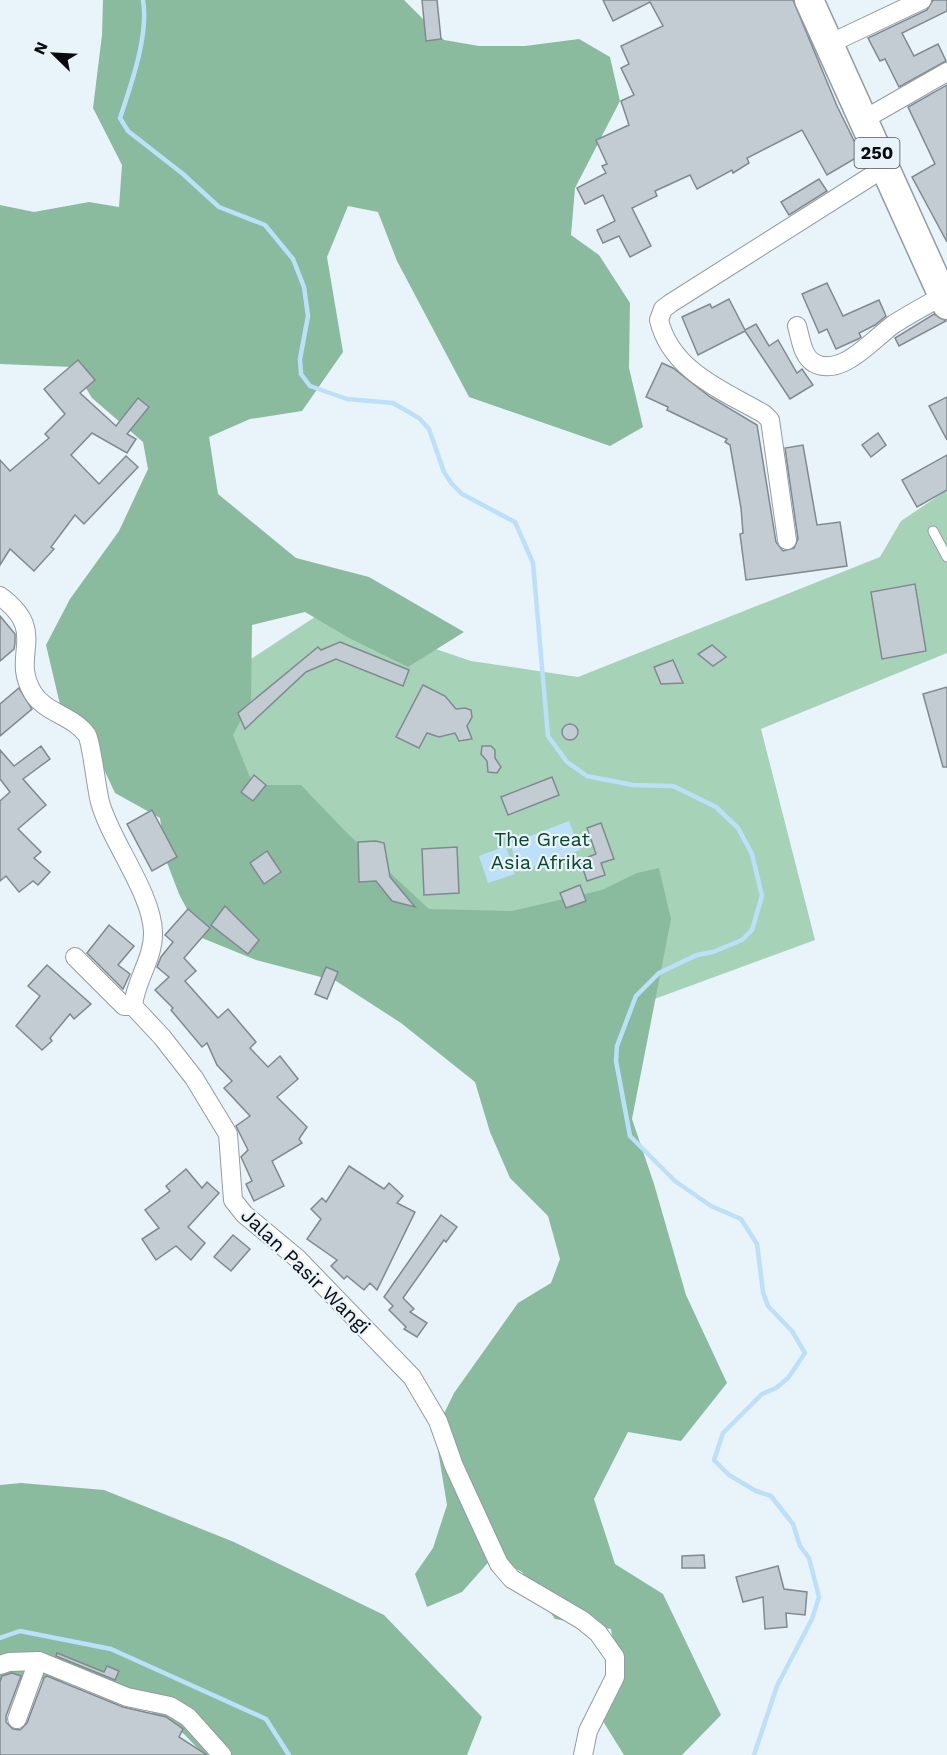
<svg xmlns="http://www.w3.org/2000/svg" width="947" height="1755" font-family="'Work Sans',sans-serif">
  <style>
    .green { fill: #a6d2b8 }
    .forest { fill: #8abb9f }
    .water { fill: #bce0fa }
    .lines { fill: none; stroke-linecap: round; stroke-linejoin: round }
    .stream { stroke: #bce0fa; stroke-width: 4.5 }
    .building { fill: #c3ccd3; stroke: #818990; stroke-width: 1.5 }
    .service-casing { stroke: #939ca2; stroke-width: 11 }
    .minor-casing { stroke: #939ca2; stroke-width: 20 }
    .primary-casing { stroke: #939ca2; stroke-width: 31 }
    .service { stroke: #fff; stroke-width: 9 }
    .minor { stroke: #fff; stroke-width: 18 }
    .primary { stroke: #fff; stroke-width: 28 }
    .labels { text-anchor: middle; stroke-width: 4.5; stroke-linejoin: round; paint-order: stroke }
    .shield { fill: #e9f3fa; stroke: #4c5155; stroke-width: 1.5 }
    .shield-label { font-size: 18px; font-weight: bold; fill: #090c0e }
    .park-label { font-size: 20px; fill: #08472c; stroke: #e9f3fa }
    .street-label { font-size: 20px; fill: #090c0e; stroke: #e9f3fa }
  </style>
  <rect width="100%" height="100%" fill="#e9f3fa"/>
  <path class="green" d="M947,490V653L761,729L815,940L502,1055L175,709L324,611L471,661L578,677L880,557L901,521Z"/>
  <g class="forest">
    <path d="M103,0H404L444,40L479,46H525L579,39L610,57L620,101L575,188L571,235L599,255L630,303L629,368L643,427L610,446L469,397L397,261L378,212L348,206L327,257L343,352L302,411L250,419L209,437L218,494L296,558L369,577L464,632L408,667L349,638L305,612L252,625L251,701L233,735L253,785H301L345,831L429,909L512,911L602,890L637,873L659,868L671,919L632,1119L654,1184L686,1295L727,1383L681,1441L628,1432L594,1499L615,1564L663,1594L721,1715L682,1755H624L601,1718L617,1669L611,1629L555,1619L522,1572L493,1557L462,1592L427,1607L415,1574L433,1548L447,1505L435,1432L454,1393L518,1303L551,1283L560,1259L548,1216L510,1178L490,1132L475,1082L401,1023L336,981L256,960L202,938L179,894L166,860L160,818L115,793L99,759L62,713L46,645L70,599L119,531L148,469L143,442L92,398L73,367L0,364V205L34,212L89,202L119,207L122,165L93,108L102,35Z"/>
    <path d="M21,1483L104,1490L234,1542L384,1615L482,1717L467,1755H204L184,1734L114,1687L29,1678L0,1684V1485Z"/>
  </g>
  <g class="water">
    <path d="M569,821L580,850L520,872L510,844Z"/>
    <path d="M506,846L515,874L488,883L479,856Z"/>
  </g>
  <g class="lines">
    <g class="stream">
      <path d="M143,0C149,35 131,85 120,118L128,131L183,174L219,207L265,225L293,259L304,287L308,316L300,359L301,374L310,386L347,399L393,403L419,418L429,429L444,472L452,484L462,494L515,522L533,563L548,736L567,762L587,776L633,785L673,786L716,807L738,828L752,854L762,896L752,930L742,940L713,952L697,955L659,973L636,996L617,1046L616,1061L630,1136L675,1181L711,1206L741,1219L757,1244L763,1292L768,1306L792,1331L805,1353L788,1378L776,1388L762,1394L723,1433L714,1460L729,1475L756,1491L771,1496L793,1524L800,1546L809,1558L819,1597L812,1619L777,1686L754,1755"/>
      <path d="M0,1638L20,1631L111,1649L266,1719L289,1755"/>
    </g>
  </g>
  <g class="building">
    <path d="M422,0H437L441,39L426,41Z"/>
    <path d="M603,0H793L837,106L861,155L827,175L802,130L747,158L749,163L733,173L732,170L697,189L690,175L655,191L657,196L632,208L651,246L630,257L619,236L603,243L597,230L615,221L603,195L585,204L577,188L606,173L602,166L607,164L596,140L629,125L621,101L634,95L621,68L629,64L621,46L663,26L650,2L613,21Z"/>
    <path d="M933,0H947V11L902,33L914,56L938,44L946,61L899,87L885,59L880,61L868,38L927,10Z"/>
    <path d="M947,85V242L912,177L935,164L908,107Z"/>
    <path d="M819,179L827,191L789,215L781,202Z"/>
    <path d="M827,283L843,316L879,300L886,316L875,325L859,333L861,337L858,339L836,349L827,329L819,333L802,294Z"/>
    <path d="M729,299L745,330L756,324L769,346L778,340L797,373L802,369L813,385L790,399L745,331L698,355L682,317L710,304L712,308Z"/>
    <path d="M934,314L946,321L899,346L895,338Z"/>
    <path d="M78,360L95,380L80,393L116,426L138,398L149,407L127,434L136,439L127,453L92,433L71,455L99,484L126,456L138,467L84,524L75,515L51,547L54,549L34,571L10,549L0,565V460L10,471L49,438L45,434L65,414L44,389Z"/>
    <path d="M662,363L673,368L710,397L757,425L776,542L783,551L794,548L798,539L785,448L803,445L817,525L840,522L847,566L746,580L740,534L743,533L741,508L730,445L725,442L727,439L667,410L668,407L646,397Z"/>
    <path d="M947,397V440L929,406Z"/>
    <path d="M878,433L886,445L871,457L862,445Z"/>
    <path d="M947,455V490L917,507L902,480Z"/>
    <path d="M915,584L926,651L882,659L871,592Z"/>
    <path d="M0,616L15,634V643L14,649L0,661Z"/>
    <path d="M340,642L409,670L403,686L336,659L306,672L245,729L238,713L318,647L321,650Z"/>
    <path d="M712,645L726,657L713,666L698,654Z"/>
    <path d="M673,660L683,683L661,684L654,667Z"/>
    <path d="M423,685L445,696L456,709L465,708L471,710L472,717L467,726L472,739L459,741L455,733L439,737L427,733L419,748L396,737Z"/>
    <path d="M947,687V767H943L923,694Z"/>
    <path d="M19,688L32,709L0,736V704Z"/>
    <circle cx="570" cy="732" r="8"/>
    <path d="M41,746L50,759L23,779L46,805L18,829L41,852L34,858L50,872L38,885L33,881L19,892L6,876L0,881V801L10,792L0,779V750L14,766Z"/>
    <path d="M482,746H491L495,750V758L501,767L497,773L488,772L487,761L481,754Z"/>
    <path d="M254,775L266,785L253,801L241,792Z"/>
    <path d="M552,777L559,795L508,815L501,797Z"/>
    <path d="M152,810L177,857L152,871L127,824Z"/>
    <path d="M601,823L614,859L601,863L605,875L587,881L580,860L596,854L587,828Z"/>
    <path d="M376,841L384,843L390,877L415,907L392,901L376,881L359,882L358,842Z"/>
    <path d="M457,847L459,893L424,895L422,849Z"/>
    <path d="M267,851L281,872L264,884L250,863Z"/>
    <path d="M580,885L586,901L566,908L560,893Z"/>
    <path d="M225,906L259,940L248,954L211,925Z"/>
    <path d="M188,909L210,928L184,958L196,971L185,981L218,1018L228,1009L256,1042L250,1048L268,1067L280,1056L298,1079L277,1097L307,1127L299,1139L302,1143L272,1161L284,1186L254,1201L246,1184L252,1181L241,1157L248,1150L236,1126L250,1116L224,1088L232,1081L217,1065L207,1043L202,1047L171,1010L173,1008L155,990L169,977L157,967L161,957L173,942L165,935Z"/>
    <path d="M109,925L134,946L118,965L130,974L123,989L87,953Z"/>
    <path d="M47,965L91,1004L74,1019L70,1014L50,1038L52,1041L42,1050L16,1026L40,996L28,986Z"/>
    <path d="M326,967L338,972L327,999L315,994Z"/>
    <path d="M349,1166L384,1189L389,1183L403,1196L397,1203L415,1212L377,1290L370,1283L364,1290L347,1276L344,1279L331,1266L337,1260L307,1239L321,1219L311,1209L322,1198L326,1202Z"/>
    <path d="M186,1169L202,1188L207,1182L219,1193L188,1227L205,1243L191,1260L176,1246L156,1260L142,1239L159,1228L145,1210L170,1191L166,1186Z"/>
    <path d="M441,1215L457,1227L446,1242L444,1240L403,1298L414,1309L410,1312L427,1323L417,1337L404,1329L406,1327L389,1310L393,1306L384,1297Z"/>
    <path d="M233,1235L250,1249L231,1271L214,1257Z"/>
    <path d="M704,1555L705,1568H682V1556Z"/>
    <path d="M778,1566L784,1589L807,1592L805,1615L786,1613L787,1627L765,1629L763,1597L743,1602L736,1577Z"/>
    <path d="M57,1653L104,1672L107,1666L119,1671L115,1680L56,1656Z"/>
    <path d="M12,1673L21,1676L6,1716V1722L13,1729L20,1730L27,1723L44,1678L47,1676L123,1707L166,1717L183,1729L179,1737L207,1755H0V1682L2,1676Z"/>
  </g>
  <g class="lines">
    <g class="service-casing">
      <path id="service" d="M933,531L947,557"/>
    </g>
    <g class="minor-casing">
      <g id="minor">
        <path d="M829,44L922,0"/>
        <path d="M863,120L947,72"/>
        <path d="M797,326C801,339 802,356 814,363C842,378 874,338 894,324C910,314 926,305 943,296"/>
        <path d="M787,540L770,420L764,414C724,391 671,371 659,320L663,309L671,303L884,168"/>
        <path d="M0,596C50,633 9,654 33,693C45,713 74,716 87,735C92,744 96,787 100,802C110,840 152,893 153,932C154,958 135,981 133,1006L162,1037L194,1078L228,1134L233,1200L244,1214L298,1259L412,1377L438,1421L454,1466L499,1564L512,1579L582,1620L598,1633L615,1657V1677L588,1731L583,1755"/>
        <path d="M75,957L124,1006H133"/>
        <path d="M0,1665L9,1662L39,1661L127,1697L170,1706L188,1717L222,1755"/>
        <path d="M17,1719L38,1661"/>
      </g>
    </g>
    <g class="primary-casing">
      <path id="primary" d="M809,0L947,305"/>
    </g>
    <use href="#service" class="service"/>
    <use href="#minor" class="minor"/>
    <use href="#primary" class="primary"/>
  </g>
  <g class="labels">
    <rect class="shield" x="854.5" y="138" width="45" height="30" rx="4.5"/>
    <g class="shield-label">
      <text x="877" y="159">250</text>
    </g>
    <g class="park-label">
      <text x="542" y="846">The Great<tspan x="542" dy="23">Asia Afrika</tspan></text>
    </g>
    <g class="street-label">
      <text transform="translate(306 1271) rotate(44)" y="7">Jalan Pasir Wangi</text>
    </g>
  </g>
  <g transform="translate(54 54) rotate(294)" stroke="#e9f3fa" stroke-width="4.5" paint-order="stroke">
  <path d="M0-4.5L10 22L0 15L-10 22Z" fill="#090c0e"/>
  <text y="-9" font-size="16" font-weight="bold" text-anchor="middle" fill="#090c0e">N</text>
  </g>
</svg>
